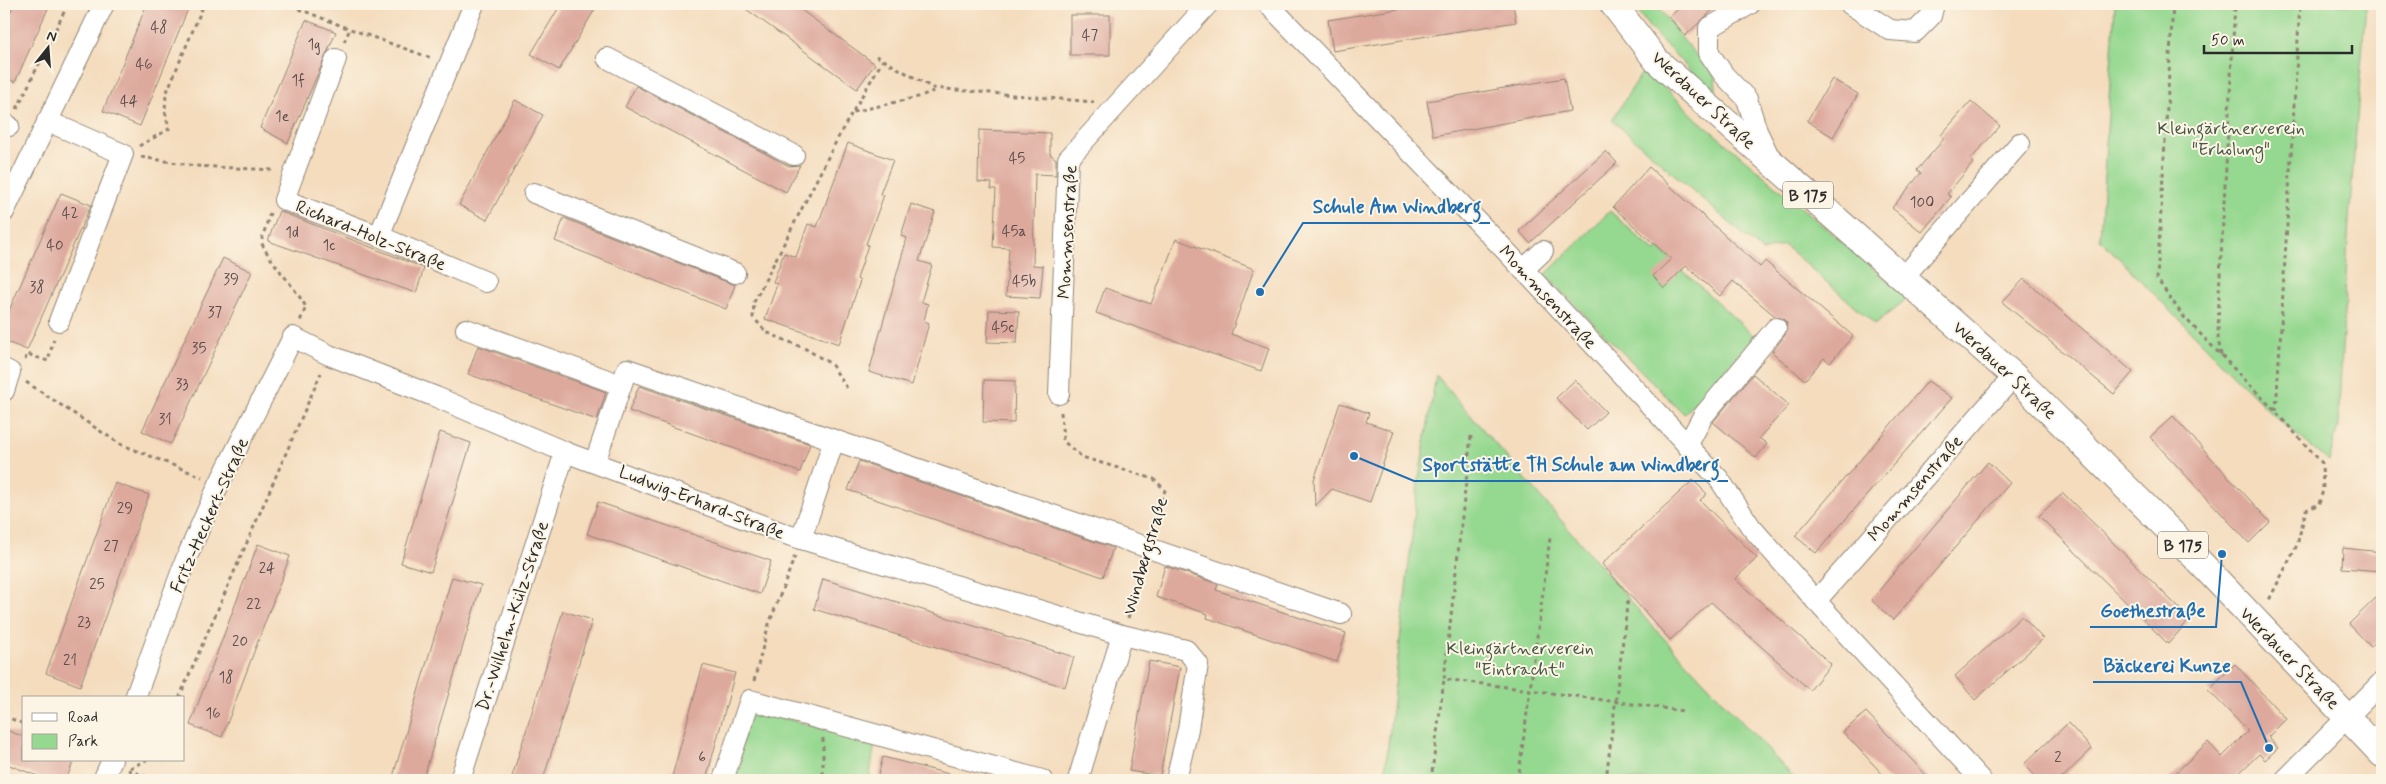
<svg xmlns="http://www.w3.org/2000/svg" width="2386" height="784" font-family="Mynerve,sans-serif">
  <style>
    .green { fill: #95d890; stroke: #60825e }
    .building { fill: #dda99d }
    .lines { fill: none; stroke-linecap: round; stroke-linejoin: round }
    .minor-casing { stroke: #908474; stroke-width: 22 }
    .major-casing { stroke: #908474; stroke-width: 28 }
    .path { stroke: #908474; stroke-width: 3; stroke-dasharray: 4 4; stroke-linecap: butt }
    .minor { stroke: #fff; stroke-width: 20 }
    .major { stroke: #fff; stroke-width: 26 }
    .labels { text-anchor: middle; stroke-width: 4; stroke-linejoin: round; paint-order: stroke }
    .number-label { font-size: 15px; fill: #584a48 }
    .shield { fill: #fcf5e5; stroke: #6a6863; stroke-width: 1 }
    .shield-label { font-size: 16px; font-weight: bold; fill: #2b2b2b }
    .street-label { font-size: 18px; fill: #2b2b2b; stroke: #fcf5e5 }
    .park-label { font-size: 18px; fill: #465644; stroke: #fcf5e5 }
    .leader { fill: none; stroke: #1f6fb2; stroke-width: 2 }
    .callout-dot { fill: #1f6fb2; stroke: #fcf5e5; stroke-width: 2 }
    .callout-label { font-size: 19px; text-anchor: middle; font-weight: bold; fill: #1f6fb2; stroke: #fcf5e5; stroke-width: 4; stroke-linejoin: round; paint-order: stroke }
  </style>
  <rect width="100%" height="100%" fill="#fcf5e5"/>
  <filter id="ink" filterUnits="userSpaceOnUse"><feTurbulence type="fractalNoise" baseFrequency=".02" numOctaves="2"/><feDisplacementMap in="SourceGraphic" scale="10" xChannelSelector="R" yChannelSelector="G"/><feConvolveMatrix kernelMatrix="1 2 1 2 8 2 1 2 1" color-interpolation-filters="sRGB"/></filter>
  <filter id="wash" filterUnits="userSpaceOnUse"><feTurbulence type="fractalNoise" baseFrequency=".0096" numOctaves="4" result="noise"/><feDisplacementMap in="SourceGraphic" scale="20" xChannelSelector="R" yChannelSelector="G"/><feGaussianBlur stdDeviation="1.12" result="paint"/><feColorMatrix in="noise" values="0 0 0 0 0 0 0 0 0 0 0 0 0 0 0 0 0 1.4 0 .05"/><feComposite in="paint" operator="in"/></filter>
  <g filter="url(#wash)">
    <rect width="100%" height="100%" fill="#f4dcbd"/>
    <g class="green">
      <path d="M1633,4H1656L1684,41L1715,76L1716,88L1714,96L1649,27Z"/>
      <path d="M2115,4H2366L2349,219L2338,426L2329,461L2276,418L2100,239Z"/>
      <path d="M1645,68L1698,120L1908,298L1875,324L1784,245L1762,251L1612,120Z"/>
      <path d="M1610,211L1655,252L1658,248L1755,337L1684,414L1545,275Z"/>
      <path d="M1436,375L1645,618L1796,780H1384L1418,484Z"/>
      <path d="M751,709L875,743L869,780H731Z"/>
    </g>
    <g id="blocks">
      <g class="building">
        <path d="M14,4H50L15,82L4,77V26Z"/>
        <path d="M147,4H190L140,126L103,111Z"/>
        <path d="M561,4H598L559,70L531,54Z"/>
        <path d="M739,4H793L875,64L857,89Z"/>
        <path d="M1430,4H1513L1516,22L1333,51L1328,20Z"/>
        <path d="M1684,4H1719L1685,36L1669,17Z"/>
        <rect x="1070" y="15" width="40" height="40"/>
        <path d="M306,20L336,32L288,143L260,128Z"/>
        <path d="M1564,78L1570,111L1433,136L1427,101Z"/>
        <path d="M1832,79L1858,94L1833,137L1807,121Z"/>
        <path d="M636,86L789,166L800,165L786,192L625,107Z"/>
        <path d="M515,100L543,115L487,220L459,205Z"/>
        <path d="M1971,101L2000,126L1970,160L1973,163L1947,194L1951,197L1922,232L1892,208L1921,173L1917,170L1944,139L1941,135Z"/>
        <path d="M979,130L1050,133V154L1056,159V175L1035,174L1033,265L1043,266L1040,298L1006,296L1009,248L993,247L996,189H991L992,183L978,182Z"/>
        <path d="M848,143L893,160L880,194L884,195L866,244L868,245L857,279L860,281L839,344L765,319L777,284L773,282L784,253L796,257L808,224L817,227Z"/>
        <path d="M1606,151L1617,163L1530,243L1519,231Z"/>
        <path d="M1649,167L1760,267L1765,261L1853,336L1830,363L1824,358L1805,380L1772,352L1785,335L1787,323L1783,319L1775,316L1733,281L1720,296L1686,266L1664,288L1653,276L1671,259L1613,207Z"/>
        <path d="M61,193L91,205L27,350L4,341V322Z"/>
        <path d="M911,204L935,212L919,261L932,265L921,302L928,304L924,321L929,323L912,385L869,372L907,238L901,236Z"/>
        <path d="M279,211L424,268L416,293L268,241Z"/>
        <path d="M564,218L735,285L726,309L555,241Z"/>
        <path d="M1176,239L1254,269L1231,334L1269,348L1261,371L1096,313L1105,288L1151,304Z"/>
        <path d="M223,258L252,272L171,444L142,431Z"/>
        <path d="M2024,279L2133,372L2114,394L2002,302Z"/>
        <path d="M989,310L1019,311L1017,343L987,342Z"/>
        <path d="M478,346L606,392L597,420L468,374Z"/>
        <path d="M1753,374L1789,405L1759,438L1767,444L1756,458L1713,422Z"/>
        <path d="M984,380L1015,381L1014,423L983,422Z"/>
        <path d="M1575,380L1606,412L1587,430L1556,398Z"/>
        <path d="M1928,381L1952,398L1816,553L1795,536Z"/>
        <path d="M639,386L810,444L800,472L629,411Z"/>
        <path d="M1340,403L1369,413L1366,422L1394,431L1370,502L1332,489L1315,506L1314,480Z"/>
        <path d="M2173,416L2270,522L2249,543L2150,437Z"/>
        <path d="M440,432L471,443L431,572L401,563Z"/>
        <path d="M859,461L1113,548L1103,577L848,490Z"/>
        <path d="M1988,462L2010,483L1893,620L1871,600Z"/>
        <path d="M1693,480L1707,494L1700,500L1757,558L1735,579L1831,664L1810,690L1711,602L1670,640L1602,564Z"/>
        <path d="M115,483L149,495L80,686L46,673Z"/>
        <path d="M2063,493L2190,619L2168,644L2039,516Z"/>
        <path d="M598,502L771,561L760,594L587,534Z"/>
        <path d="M258,544L290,556L222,737L190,725Z"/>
        <path d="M2343,548L2382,552V571L2342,568Z"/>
        <path d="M1165,566L1218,584L1216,590L1346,633L1337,662L1207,618L1208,614L1156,597Z"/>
        <path d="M452,577L481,585L423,780H392Z"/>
        <path d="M823,579L1074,657L1065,687L814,609Z"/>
        <path d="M2382,592V636L2371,647L2349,624Z"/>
        <path d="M563,611L592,620L543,780H511Z"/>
        <path d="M2022,616L2043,639L1975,700L1955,676Z"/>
        <path d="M1149,661L1180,667L1160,776L1129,771Z"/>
        <path d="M2235,664L2286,719L2268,737L2278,748L2265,760L2259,754L2232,780H2168L2208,742L2222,757L2248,731L2208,690Z"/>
        <path d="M703,665L735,673L706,780H671Z"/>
        <path d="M1866,712L1931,780H1888L1843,732Z"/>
        <path d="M2068,723L2092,749L2060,780H2039L2024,764Z"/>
        <path d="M4,729L24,737V760H74L66,780H48L4,763Z"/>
        <path d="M883,757L953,775L952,780H877Z"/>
      </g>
    </g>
  </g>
  <g filter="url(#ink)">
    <use href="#blocks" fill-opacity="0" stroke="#908474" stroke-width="1"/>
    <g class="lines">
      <g class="minor-casing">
        <g id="minor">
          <path d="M1268,4L1505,250L1719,479L1751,527L1816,601L1981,780"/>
          <path d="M1750,4L1709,28V53L1724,75L1747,99L1757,131L1769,156"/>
          <path d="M1850,4L1890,30L1915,32L1931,16L1934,4"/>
          <path d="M607,58L794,155"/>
          <path d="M336,59L284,200L379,236L486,282"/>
          <path d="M47,121L123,154L59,321"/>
          <path d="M4,123L9,126"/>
          <path d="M534,193L735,273"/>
          <path d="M4,212L104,4"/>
          <path d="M379,236L474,4"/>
          <path d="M1523,270L1543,251"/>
          <path d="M1903,278L2020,143"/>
          <path d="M466,329L621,385"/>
          <path d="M4,369L10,372L4,391"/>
          <path d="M1059,394L1068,159L1208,4"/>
          <path d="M1687,446L1703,416L1776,328"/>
          <path d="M595,462L627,369L834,440"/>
          <path d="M801,539L834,440L1341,614"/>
          <path d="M1816,601L2014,376"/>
          <path d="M135,698L186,559L219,484L293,337L329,355L436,397L565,452L791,536L1122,635L1186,650L1198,664L1188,729L1176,780"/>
          <path d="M103,780L112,760"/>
          <path d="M460,780L565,452"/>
          <path d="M723,780L750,700L1042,780"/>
          <path d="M1078,780L1122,635"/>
          <path d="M2285,780L2382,682"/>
        </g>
      </g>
      <g class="major-casing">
        <path id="major" d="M1613,4L1657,61L2014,376L2175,536L2382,754"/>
      </g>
      <g class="path">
        <path d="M292,4L299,9L342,26L431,58"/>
        <path d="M2173,4L2157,279L2183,316L2276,412L2322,463L2323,490L2319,504L2306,510L2297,545L2268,602"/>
        <path d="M344,42L350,29"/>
        <path d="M876,56L933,88L1094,102"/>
        <path d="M17,109L68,4"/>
        <path d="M853,112L918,97L936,90"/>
        <path d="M139,146L169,129L165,111L166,94L204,4"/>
        <path d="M141,157L196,166L274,170"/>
        <path d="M270,213L261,242C273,266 293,284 306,307L300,321"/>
        <path d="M2221,355L2218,338L2219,293L2235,4"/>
        <path d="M25,360L27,354L48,361L54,339"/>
        <path d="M26,382L120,444L202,477"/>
        <path d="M847,388L831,364L806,349L766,332L753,317L754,302L842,130L883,60"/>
        <path d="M2276,411L2300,4"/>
        <path d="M1061,412L1063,441L1082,457L1154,479L1165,490L1154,529"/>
        <path d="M1471,436L1444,679L1530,690L1550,538"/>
        <path d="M1128,618L1143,566"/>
        <path d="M754,681L768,627L795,556"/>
        <path d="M179,698L321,373"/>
        <path d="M4,716L24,724"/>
        <path d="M823,738V780"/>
        <path d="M130,768L147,760"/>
        <path d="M128,770L156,780"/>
        <path d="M1607,775L1640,780"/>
        <path d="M1431,780L1444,679"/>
        <path d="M1518,780L1530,690L1684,711"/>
        <path d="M1606,780L1628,598"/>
      </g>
      <use href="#minor" class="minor"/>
      <use href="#major" class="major"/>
    </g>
  </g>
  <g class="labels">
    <g class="number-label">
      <text x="159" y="32">48</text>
      <text x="1090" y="40">47</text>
      <text x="314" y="49">1g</text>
      <text x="144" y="69">46</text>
      <text x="298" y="85">1f</text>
      <text x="129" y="106">44</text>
      <text x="282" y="121">1e</text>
      <text x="1017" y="163">45</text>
      <text x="1922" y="207">100</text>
      <text x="70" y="218">42</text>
      <text x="1014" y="236">45a</text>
      <text x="292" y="237">1d</text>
      <text x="55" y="250">40</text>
      <text x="329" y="250">1c</text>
      <text x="231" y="284">39</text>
      <text x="1024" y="286">45b</text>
      <text x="37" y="292">38</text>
      <text x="215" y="317">37</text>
      <text x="1003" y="332">45c</text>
      <text x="199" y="353">35</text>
      <text x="182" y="389">33</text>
      <text x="165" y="424">31</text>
      <text x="125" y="513">29</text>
      <text x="111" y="551">27</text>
      <text x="267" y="573">24</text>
      <text x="97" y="589">25</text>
      <text x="254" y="609">22</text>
      <text x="84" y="627">23</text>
      <text x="240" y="646">20</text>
      <text x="70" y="665">21</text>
      <text x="226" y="682">18</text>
      <text x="213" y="718">16</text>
      <text x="702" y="762">6</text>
      <text x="2058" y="762">2</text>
    </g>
    <g class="shield">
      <rect x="1783" y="181.5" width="50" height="27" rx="4"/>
      <rect x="2158" y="531.5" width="50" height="27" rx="4"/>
    </g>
    <g class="shield-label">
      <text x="1808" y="201">B 175</text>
      <text x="2183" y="551">B 175</text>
    </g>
    <g class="street-label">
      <text transform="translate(1704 100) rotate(43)" y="6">Werdauer Straße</text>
      <text transform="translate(1067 232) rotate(-87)" y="6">Mommsenstraße</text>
      <text transform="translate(371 235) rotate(22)" y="6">Richard-Holz-Straße</text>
      <text transform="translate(1548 297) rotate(47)" y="6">Mommsenstraße</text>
      <text transform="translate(2005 370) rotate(43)" y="6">Werdauer Straße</text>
      <text transform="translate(1915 488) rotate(-49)" y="6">Mommsenstraße</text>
      <text transform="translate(702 502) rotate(21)" y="6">Ludwig-Erhard-Straße</text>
      <text transform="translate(209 515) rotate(-66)" y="6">Fritz-Heckert-Straße</text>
      <text transform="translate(1145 556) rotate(-74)" y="6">Windbergstraße</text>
      <text transform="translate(512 616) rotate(-72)" y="6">Dr.-Wilhelm-Külz-Straße</text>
      <text transform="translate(2290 658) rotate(46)" y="6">Werdauer Straße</text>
    </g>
    <g class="park-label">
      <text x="2231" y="134">Kleingärtnerverein<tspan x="2231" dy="21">"Erholung"</tspan></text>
      <text x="1520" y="654">Kleingärtnerverein<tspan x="1520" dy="21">"Eintracht"</tspan></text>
    </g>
  </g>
  <path class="leader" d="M1260 292L1303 223H1490M1354 456L1414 481H1728M2222 554L2216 627H2090M2269 748L2241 682H2093"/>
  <g class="callout-dot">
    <circle cx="1260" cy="292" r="5"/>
    <circle cx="1354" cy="456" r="5"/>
    <circle cx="2222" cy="554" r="5"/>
    <circle cx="2269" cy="748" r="5"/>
  </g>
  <g class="callout-label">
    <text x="1397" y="213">Schule Am Windberg</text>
    <text x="1571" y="471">Sportstätte TH Schule am Windberg</text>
    <text x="2153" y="617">Goethestraße</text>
    <text x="2167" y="672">Bäckerei Kunze</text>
  </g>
  <rect width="2386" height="784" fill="none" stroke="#fcf5e5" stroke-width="20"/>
  <rect x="22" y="696" width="162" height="65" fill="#fcf5e5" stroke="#a8a49b"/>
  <rect x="32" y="713" width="25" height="8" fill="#ffffff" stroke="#a8a49b"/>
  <text x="68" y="722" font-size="15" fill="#2b2b2b">Road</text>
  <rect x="32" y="734" width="25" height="15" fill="#95d890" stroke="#a8a49b"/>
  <text x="68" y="746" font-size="15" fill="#2b2b2b">Park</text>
  <g transform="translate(48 48) rotate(17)" stroke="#fcf5e5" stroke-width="4" paint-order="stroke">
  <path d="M0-4L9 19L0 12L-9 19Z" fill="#2b2b2b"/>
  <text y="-8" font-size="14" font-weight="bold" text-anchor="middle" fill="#2b2b2b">N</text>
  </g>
  <path d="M2204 45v8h148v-8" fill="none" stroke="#2b2b2b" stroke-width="2.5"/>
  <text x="2211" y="45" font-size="15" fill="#2b2b2b" stroke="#fcf5e5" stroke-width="4" paint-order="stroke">50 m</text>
</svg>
